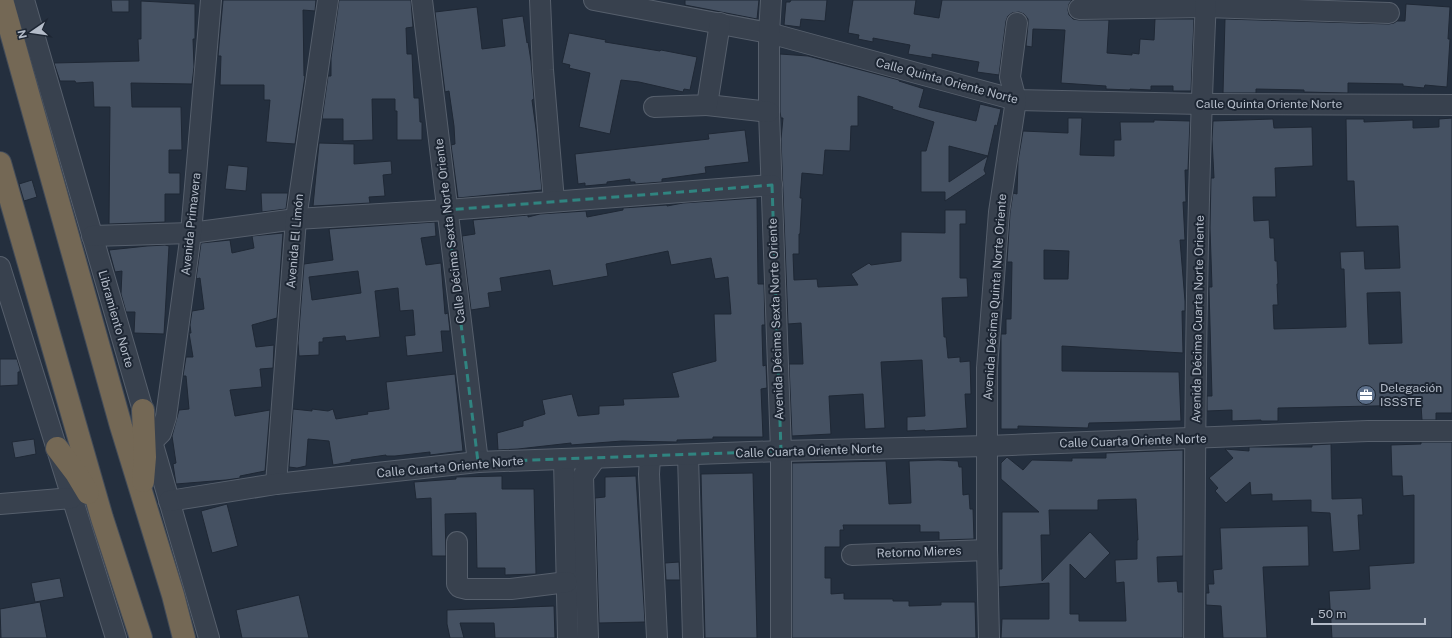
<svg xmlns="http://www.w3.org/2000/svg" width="1452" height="638" font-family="'Public Sans',sans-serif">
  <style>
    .building { fill: #455162; stroke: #1f2835; fill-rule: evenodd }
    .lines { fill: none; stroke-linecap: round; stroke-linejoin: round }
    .minor-casing { stroke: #565f6c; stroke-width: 22 }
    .highway-casing { stroke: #434c59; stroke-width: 24 }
    .minor { stroke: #38414e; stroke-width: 20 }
    .highway { stroke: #746855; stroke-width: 22 }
    .marked { fill: none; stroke: #308480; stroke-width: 3; stroke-dasharray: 8 5; stroke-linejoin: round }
    .labels { text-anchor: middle; stroke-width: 4; stroke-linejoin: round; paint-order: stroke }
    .street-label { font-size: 12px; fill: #b4bcc9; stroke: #1d2633 }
    .poi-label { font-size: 12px; fill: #b4bcc9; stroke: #1d2633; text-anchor: start }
  </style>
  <rect width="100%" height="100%" fill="#242f3e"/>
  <g class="building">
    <path d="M111,0H129V12H112Z"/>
    <path d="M223,0H316L315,11L303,10L304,76H305L295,144L266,142L270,100H264V85H220L221,56H218Z"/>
    <path d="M339,0H411L413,27L406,28L407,54H412L414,98H419L420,122H422V140H397V111H395V99H372L373,140L343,141V119H322L328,76H331V58Z"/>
    <path d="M685,0H759L757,19L685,5Z"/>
    <path d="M791,0H827L825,21L801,19L800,27L784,25L786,2H790Z"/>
    <path d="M853,0H916L914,14L939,18L942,0H1072L1069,4L1068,10L1069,15L1073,19L1079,20H1109L1107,53L1132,55V53L1139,54L1140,39L1154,40L1155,19H1194L1191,91H1173V86H1151V90L1130,89V90L1106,89V86L1061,83L1065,30L1033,29L1032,47L1026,46L1028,24V19L1024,14L1019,12L1012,13L1008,16L1006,21L999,75L977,72L979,62L932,54V58L908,54L910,45L873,38V42L858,39L859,35L848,33Z"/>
    <path d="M141,1L195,4V39H193L194,67L192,84L131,83L132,107H181L182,150H169V173H180V194H165V222L109,224L110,107H94L93,82L76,83L75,81H60L54,63L139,61L138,39H141Z"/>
    <path d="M1406,4L1450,7L1448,39H1450L1447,87L1425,85L1424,88L1403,86V84L1348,83V93L1304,92V90L1256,89V93H1223L1225,19L1389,24L1394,23L1397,21H1405Z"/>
    <path d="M477,7L482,49L505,46L502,19L523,16L527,43L528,42L531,61L534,99L532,100L536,129L542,190L458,198L451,145L455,144L454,126L449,91L445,92L435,12Z"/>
    <path d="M569,33L606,40L605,42L660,51L661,50L697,57L690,90L684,89L683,92L639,82L621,80L610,134L579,127L590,73L569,68L570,65L562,63Z"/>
    <path d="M780,54L808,56L899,80V81L924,89L919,107L976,121L980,104L1001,109L997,126L995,125L988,156L949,146V182L988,156L984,170L986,174L945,201V192H921V151H926L934,122L892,109L893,107L858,96V126H851L850,151L825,150L823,175L802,173L800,198H802L800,234H799V254H793L794,280L817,279L818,287L858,285L851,274L869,263L871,265L901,261V232L945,233V210H966V224H960V278H967L968,297L942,298L944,337H946L948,358L960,357V362L970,361L971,394H965L967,428L925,431V430L907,431V417L925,416L922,360L881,362L885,428L865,429L863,394L829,396L831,434L792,436L789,364H803L801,323L788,324L781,139L783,118H781L780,112Z"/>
    <path d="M1068,118H1082L1080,155L1114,156V140H1121L1120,122H1154V120L1190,121L1188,170H1185L1186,202H1183L1185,240H1180L1185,301V311H1182L1183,353L1062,346V371L1179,372L1181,421L1089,423L1088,428L1018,426V429H1001V334H1006V319H1011L1012,262H1007L1010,213L1013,193L1017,194L1018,161L1023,131L1068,133ZM1044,250L1069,251L1068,279H1044Z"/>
    <path d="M1452,118V413H1436V420H1422L1421,405L1278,408V421H1261V420L1232,421V410L1207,411V396H1212L1209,289V287H1212L1210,228L1211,178H1214L1212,139L1213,121L1273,119L1274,128L1312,127L1313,166L1275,168L1276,197H1253L1254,221L1269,220L1270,238H1274L1275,261H1277L1278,284H1277L1278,305H1273L1274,329L1346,327L1344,269H1341L1340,252L1364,251L1365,269L1400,268L1398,226L1356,227L1354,181H1347L1346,119H1364V122L1413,120V128L1439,127V119ZM1400,292L1402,343L1369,344L1367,293Z"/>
    <path d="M745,130L749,162L705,167L706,173L662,179V182L635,184V182H630V179L607,182V184L585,186V183L578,184L575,154L709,139L708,134Z"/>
    <path d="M319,143L354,144V164L391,161L392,174L383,175L385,196L369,197L370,203L313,206Z"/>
    <path d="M228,165L248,167L246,191L225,189Z"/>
    <path d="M32,180L37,197L24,201L19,184Z"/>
    <path d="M261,193H288L286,209L262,212Z"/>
    <path d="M757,198L758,284H764L765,325H762V331L763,366L766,365L767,388L761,389L763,437H713V439L677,440V442L622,441L571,445V443L518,449L498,450L497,433L523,426V421L545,414L542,400L572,394L578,416L599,414V406L624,405L623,399L679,397L672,373L716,361L714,314H731L728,277L715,279L711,258L671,265L668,251L606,264L608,276L553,286L550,270L500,278L502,291L488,293L490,307L471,310L462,236L475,234L473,220L528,215V217L540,214L586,211L587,217L623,210V208L667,205V206L683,203Z"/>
    <path d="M435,222L436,236L421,238L426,265L441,263L445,314L448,313L450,331H441L443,352L407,356L405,336L415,335L413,310L400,311L398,288L375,291L380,337L346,341L345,336L323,338V342H319V355L299,356L298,343L304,264L333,260L329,229ZM358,271L361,293L312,300L309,277Z"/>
    <path d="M283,233L277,318L252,325L256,347L274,345L273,368L260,369L262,387L230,390L235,416L270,410L265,471L240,476V478L226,480L176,484L173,464L176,463L172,436L179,410L189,409L186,376H183L186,357H193L189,333H191L190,325L192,311L204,309L200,278L196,279L201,243L230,240L232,253L254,248L252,236Z"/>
    <path d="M165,245L169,246L164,334L134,333L135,312H126L121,294L122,271L115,272L109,250L147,246Z"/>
    <path d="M0,359H17L20,369V372H18V385L0,386Z"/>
    <path d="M455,374L463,451L430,455V452L395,456H386V455L351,460V462L333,465L329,441L308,439L306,466L297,468L289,467L293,409L312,411V409L328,411L333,409L336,419L368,414L367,412L389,409L386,382Z"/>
    <path d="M34,439L36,454L15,458L12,442Z"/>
    <path d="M1421,442H1452V638H1332L1329,591L1370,589L1369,566L1414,563V495L1403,496L1402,476H1392L1391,445L1421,444Z"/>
    <path d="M1331,444L1332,499L1362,498L1363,515H1358L1360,550L1333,552L1330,513L1311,512V500L1272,501V494L1251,495L1250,482L1226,503L1215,491L1218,488L1209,478L1233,458L1225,449L1249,451V447H1312V445Z"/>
    <path d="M1183,450V556L1157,557L1158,582L1177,581L1178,592H1183V638H1001L1002,619H1049V583L999,587V569H1002V512H1039L1001,479V463L1007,457L1023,470L1032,460L1072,461V458H1106V453ZM1136,499L1138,540H1137V559L1115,560L1116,583L1124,582L1126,621H1079V614H1070V564L1085,579L1110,553L1090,532L1042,581L1041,535H1050L1049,510H1098V500Z"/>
    <path d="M938,460L958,461L959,467H962L963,495L969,494L970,509H973L974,539L939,540V532H920V525H843L844,530H840V547H825V578H831V594L844,593V599H893V601H909V606L941,605V602H975L976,638H792V463L886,461L889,504L911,503L909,461Z"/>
    <path d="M753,473L757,638H705L701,474Z"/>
    <path d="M502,476V489H534L536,574L505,575V568H477L476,513L445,514L446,556H432L431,498L416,499L414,482L456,479V477Z"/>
    <path d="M636,476L645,622L599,623L595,498L605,497V477Z"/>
    <path d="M227,504L238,546L212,553L201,511Z"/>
    <path d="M1308,526L1309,566L1263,567L1267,638H1223L1221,606L1206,605V593H1209L1208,584H1214L1213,570L1222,569L1220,528Z"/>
    <path d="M679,562L680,580H666L665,563Z"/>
    <path d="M60,578L64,597L35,602L31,583Z"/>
    <path d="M299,595L309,638H242L236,610Z"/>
    <path d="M40,602L47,638H1L0,609Z"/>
    <path d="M554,606L555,638H495L494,623H460L464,638H450L447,624V610Z"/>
  </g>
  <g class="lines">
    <g class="minor-casing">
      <g id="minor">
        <path d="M24,0L209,638"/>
        <path d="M422,0L478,462"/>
        <path d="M540,0L543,70L554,201"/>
        <path d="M594,0L769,33L1016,100L1201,104L1452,105"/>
        <path d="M771,0L769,33V112L781,451V638"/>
        <path d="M1079,9L1206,7L1389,13"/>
        <path d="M707,105L769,112"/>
        <path d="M654,107L707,105L720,23"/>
        <path d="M92,236L191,233L296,219L447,210L772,185"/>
        <path d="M0,267L116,638"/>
        <path d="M152,442L161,433L166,417L191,233L211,0"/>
        <path d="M688,455L693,638"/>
        <path d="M650,457L649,474L657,638"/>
        <path d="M564,460L568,638"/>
        <path d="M276,484L296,219L328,0"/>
        <path d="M169,501L276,484L478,462L781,451L987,446L1368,431H1452"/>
        <path d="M0,504L72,498"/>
        <path d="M457,542V584L459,587L467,589H511L567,582"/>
        <path d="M852,555L987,550"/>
        <path d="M588,638L583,476L595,459"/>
        <path d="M989,638L987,550V368L999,212L1016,100L1010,77L1017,23"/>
        <path d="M1194,638C1195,425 1196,212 1206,0"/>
      </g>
    </g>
    <g class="highway-casing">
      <g id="highway">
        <path d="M2,0L121,426L173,595L184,638"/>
        <path d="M0,163L102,518L141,638"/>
        <path d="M57,448L76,473L88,493"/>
        <path d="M143,481L145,457L143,410"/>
      </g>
    </g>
    <use href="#minor" class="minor"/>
    <use href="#highway" class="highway"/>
  </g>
  <path class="marked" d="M772,185L781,451L478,462L447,210Z"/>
  <defs>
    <g id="office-disc" transform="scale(1)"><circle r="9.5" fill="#5c6f8a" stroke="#1d2633"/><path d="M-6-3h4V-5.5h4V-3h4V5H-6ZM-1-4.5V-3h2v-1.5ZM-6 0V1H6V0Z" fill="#fff"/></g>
  </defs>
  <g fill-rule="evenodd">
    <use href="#office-disc" x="1366" y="395"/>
  </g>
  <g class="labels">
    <g class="street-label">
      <text transform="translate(947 81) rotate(15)" y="4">Calle Quinta Oriente Norte</text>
      <text x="1269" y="108">Calle Quinta Oriente Norte</text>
      <text transform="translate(191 224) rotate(-84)" y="4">Avenida Primavera</text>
      <text transform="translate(450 231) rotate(-97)" y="4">Calle Décima Sexta Norte Oriente</text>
      <text transform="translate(295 241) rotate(-85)" y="4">Avenida El Limón</text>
      <text transform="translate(995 297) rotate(-86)" y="4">Avenida Décima Quinta Norte Oriente</text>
      <text transform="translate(116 319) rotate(74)" y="4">Libramiento Norte</text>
      <text transform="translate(776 319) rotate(-92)" y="4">Avenida Décima Sexta Norte Oriente</text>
      <text transform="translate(1198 319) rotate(-89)" y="4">Avenida Décima Cuarta Norte Oriente</text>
      <text transform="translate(1133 441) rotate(-2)" y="4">Calle Cuarta Oriente Norte</text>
      <text transform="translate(809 451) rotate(-2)" y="4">Calle Cuarta Oriente Norte</text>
      <text transform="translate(450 467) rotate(-5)" y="4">Calle Cuarta Oriente Norte</text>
      <text transform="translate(919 552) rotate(-2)" y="4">Retorno Mieres</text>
    </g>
    <g class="poi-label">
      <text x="1380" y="392">Delegación<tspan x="1380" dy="14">ISSSTE</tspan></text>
    </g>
  </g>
  <g transform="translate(32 32) rotate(257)" stroke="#1d2633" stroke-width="3" paint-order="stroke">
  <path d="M0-3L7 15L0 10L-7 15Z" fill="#b4bcc9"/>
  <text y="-6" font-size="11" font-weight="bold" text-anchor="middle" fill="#b4bcc9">N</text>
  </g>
  <path d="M1312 618v6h113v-6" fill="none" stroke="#b4bcc9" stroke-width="2"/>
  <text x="1318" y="618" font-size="12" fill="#b4bcc9" stroke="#1d2633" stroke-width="3" paint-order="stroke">50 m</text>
</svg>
